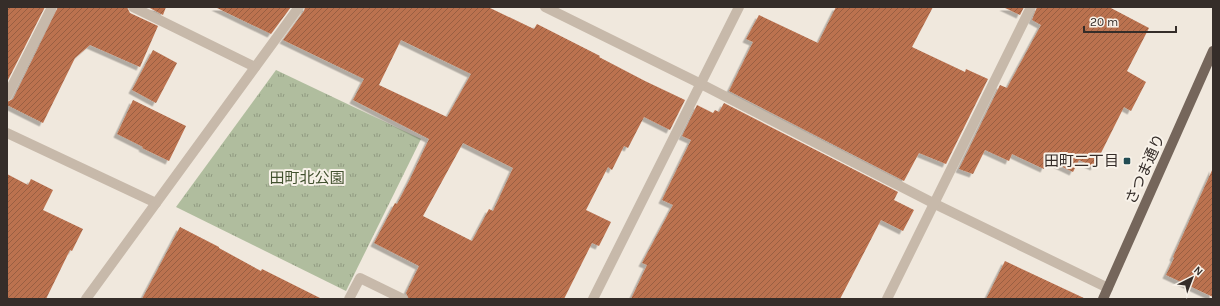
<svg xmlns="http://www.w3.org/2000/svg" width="1220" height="306" font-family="Karla,'Noto Sans JP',sans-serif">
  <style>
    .grass { fill: url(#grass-tufts) }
    .building { fill: url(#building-hatch); fill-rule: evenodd; filter: url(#shadow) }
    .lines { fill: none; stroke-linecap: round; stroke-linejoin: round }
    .minor { stroke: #c7b9aa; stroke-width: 10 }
    .major { stroke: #75665b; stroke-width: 10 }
    .poi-dot { fill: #224c53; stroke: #f8f2e9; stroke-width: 1.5 }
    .labels { text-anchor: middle; stroke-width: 4; stroke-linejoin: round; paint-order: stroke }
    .poi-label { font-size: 15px; fill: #352d29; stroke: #f8f2e9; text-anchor: end }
    .street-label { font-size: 15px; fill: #352d29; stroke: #f8f2e9 }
    .park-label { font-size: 15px; fill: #42512f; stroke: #f8f2e9 }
  </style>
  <defs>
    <pattern id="grass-tufts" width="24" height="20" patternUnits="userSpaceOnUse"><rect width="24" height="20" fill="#b0bd9e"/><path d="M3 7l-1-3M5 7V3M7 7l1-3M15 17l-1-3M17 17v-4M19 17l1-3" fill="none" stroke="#909a81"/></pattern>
    <pattern id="building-hatch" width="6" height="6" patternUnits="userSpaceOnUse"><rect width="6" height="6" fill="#bb7250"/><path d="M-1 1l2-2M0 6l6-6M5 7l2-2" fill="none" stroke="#995e42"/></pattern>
    <filter id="shadow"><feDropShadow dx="-3.5" dy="3.5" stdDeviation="0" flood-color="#0004"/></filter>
  </defs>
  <rect width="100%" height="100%" fill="#f0e8dd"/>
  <path class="grass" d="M276,70L421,139L346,291L176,207Z"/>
  <g class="building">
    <path d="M7,7H45L7,82Z"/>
    <path d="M58,7H127L130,13L158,26L140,67L90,45L75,58L43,123L7,105V102L13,99Z"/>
    <path d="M148,7H166L163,15Z"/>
    <path d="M215,7H291L271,34Z"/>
    <path d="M305,7H488L534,29L537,24L600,56L599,57L645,81L685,100L670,130L644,117L628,148L624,146L612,170L608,167L586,210L611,222L599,246L592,243L564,299H409L406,293L419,266L374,243L395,203L397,204L410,179L429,139L353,100L364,79L283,40L304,11ZM401,40L471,74L447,117L379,85ZM463,143L513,168L493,211L489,209L472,241L423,216Z"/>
    <path d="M836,7H933L912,47L965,72L966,69L988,79L946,164L919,153L904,181L729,91L753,42L746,39L759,15L818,43Z"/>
    <path d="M1003,7H1024L1020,15Z"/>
    <path d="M1037,7H1109L1149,28L1127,71L1146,82L1131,111L1124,107L1094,167L1079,160L1073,172L1048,160L1044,169L1012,154L1009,161L985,150L973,174L959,169L1000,85L1007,88L1041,25L1032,20Z"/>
    <path d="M153,50L177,63L156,103L132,90Z"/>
    <path d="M133,100L186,126L169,161L142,148L143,147L117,134Z"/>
    <path d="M724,103L898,192L894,200L914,210L903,231L881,220L840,299H631L647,265L642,263L673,205L662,200L691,140L682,136L697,105L713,113L715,110L719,112Z"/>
    <path d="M1213,168V297L1166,275L1174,258L1173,257Z"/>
    <path d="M7,174L28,185L31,179L53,190L43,210L83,229L72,251L70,250L46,299H7Z"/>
    <path d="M180,227L219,247V248L261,271L262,269L322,299H142Z"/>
    <path d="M1005,261L1024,270L1086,299H986Z"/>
  </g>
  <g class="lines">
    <g class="minor">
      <path d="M133,7L255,67"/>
      <path d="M545,7L701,84L935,204L1108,288"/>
      <path d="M7,96L52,7"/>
      <path d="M7,133L156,203"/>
      <path d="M86,299L299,7"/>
      <path d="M349,299L360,278L403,299"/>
      <path d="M593,299L739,7"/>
      <path d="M887,299L1031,7"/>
    </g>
    <path class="major" d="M1103,299L1213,51"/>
  </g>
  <rect class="poi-dot" x="1123" y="157" width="8" height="8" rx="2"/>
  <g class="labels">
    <g class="poi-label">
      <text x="1119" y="166">田町二丁目</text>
    </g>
    <g class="street-label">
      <text transform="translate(1145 169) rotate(-66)" y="5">さつま通り</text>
    </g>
    <g class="park-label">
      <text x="307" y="183">田町北公園</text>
    </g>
  </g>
  <rect width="1220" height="306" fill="none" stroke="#352d29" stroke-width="16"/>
  <g transform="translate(1192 278) rotate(42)" stroke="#f8f2e9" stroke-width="3" paint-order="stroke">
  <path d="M0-3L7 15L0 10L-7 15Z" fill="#352d29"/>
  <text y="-6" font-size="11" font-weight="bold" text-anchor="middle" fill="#352d29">N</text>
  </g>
  <path d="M1084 26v6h92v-6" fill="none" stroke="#352d29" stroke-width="2"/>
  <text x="1090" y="26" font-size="12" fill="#352d29" stroke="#f8f2e9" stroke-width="3" paint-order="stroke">20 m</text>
</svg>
